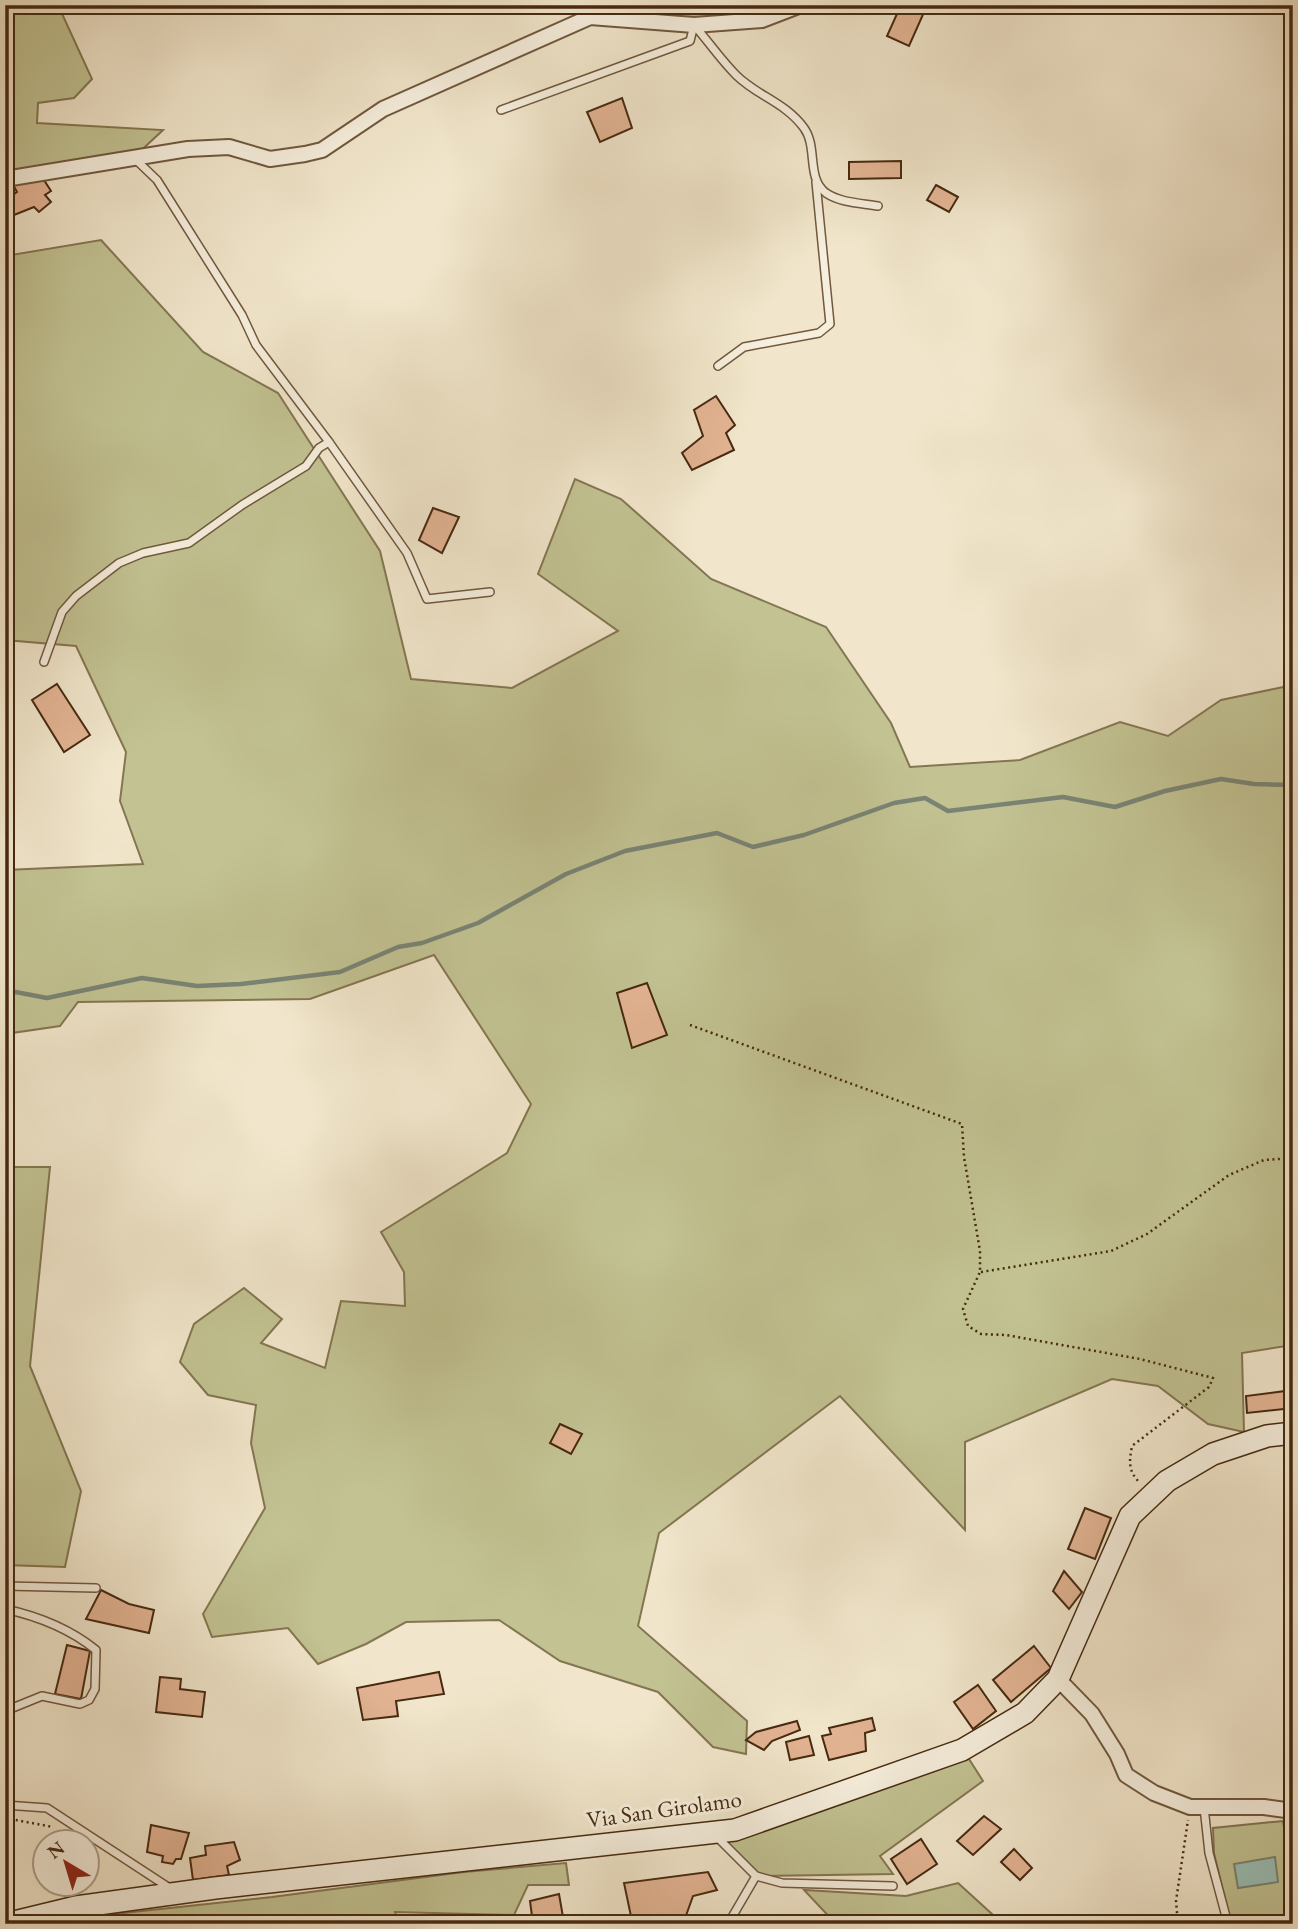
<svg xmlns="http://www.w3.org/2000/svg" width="1298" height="1929" font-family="'EB Garamond',serif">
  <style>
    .green { fill: #c2c292; stroke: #847651; stroke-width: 2 }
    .water { fill: #9bc0b7; stroke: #798474; stroke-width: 2 }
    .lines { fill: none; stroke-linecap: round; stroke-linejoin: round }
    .stream { stroke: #798474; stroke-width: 4.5 }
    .building { fill: #e3b493; stroke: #462910; stroke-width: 2 }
    .lane-casing { stroke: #71583f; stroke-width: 10 }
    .street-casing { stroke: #71583f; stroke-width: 18 }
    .secondary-casing { stroke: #462910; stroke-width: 24 }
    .path { stroke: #462910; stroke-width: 2.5; stroke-dasharray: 2 3.5; stroke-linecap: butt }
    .lane { stroke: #f6efdd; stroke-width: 7 }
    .street { stroke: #f6efdd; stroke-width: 14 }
    .secondary { stroke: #f6efdd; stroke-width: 21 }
    .labels { text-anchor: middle; stroke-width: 6; stroke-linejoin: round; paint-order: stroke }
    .street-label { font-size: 23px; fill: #462910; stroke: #f6efdd }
  </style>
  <rect width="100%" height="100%" fill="#f1e6cb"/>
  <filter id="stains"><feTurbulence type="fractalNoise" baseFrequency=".00286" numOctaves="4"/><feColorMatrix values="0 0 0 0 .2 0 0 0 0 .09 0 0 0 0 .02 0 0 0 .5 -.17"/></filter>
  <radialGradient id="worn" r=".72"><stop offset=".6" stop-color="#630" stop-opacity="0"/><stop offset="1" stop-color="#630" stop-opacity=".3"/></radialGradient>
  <g class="green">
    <path d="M5,5H58L92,79L74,98L38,103L37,123L163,130L134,157L5,184Z"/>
    <path d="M653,5H801L762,20L657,22Z"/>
    <path d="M101,240L203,352L278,393L380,551L411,679L512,688L618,631L538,574L575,479L621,499L711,579L826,627L891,723L910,767L1020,760L1120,722L1168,736L1221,700L1293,685V1345L1242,1353L1244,1432L1208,1424L1158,1386L1112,1379L965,1442V1530L840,1396L659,1533L638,1626L747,1721L746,1754L713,1747L658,1692L560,1661L499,1620L406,1622L366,1644L318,1664L288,1628L212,1637L203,1614L265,1508L251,1443L256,1405L208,1395L180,1362L194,1324L244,1288L282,1319L261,1343L325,1368L341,1301L405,1306L404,1272L381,1232L507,1153L531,1104L434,955L310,999L78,1002L60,1026L5,1034V870L143,864L120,801L126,752L76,646L5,640V256Z"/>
    <path d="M5,1167H50L30,1366L81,1491L65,1567L5,1565Z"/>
    <path d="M969,1759L983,1781L880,1856L893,1874L756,1876L713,1833L735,1830Z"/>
    <path d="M1283,1821L1290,1861H1293V1917L1259,1924H1231L1214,1853L1213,1828Z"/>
    <path d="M566,1863L569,1885H528L514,1915L395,1912L399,1924H48L77,1918L272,1897L464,1872Z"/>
    <path d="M958,1883L1003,1924H836L804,1890L906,1896Z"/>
  </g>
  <path class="water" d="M1275,1857L1278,1882L1238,1888L1234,1864Z"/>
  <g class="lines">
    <path class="stream" d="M5,990L47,998L142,978L197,986L241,984L340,972L398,947L422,943L478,923L566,874L625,851L717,833L753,847L804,835L894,803L925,798L948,811L1063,797L1115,807L1165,791L1221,779L1254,784L1293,785"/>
  </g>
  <g class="building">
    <path d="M901,5H914L925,10L909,46L887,36Z"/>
    <path d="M622,98L632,128L600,142L587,112Z"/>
    <path d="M901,161V178L849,179V162Z"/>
    <path d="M42,177L51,191L45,195L51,202L39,212L34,207L9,217L5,211V200L17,192L12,183Z"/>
    <path d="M936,185L958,197L949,212L927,200Z"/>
    <path d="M716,396L735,425L726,433L734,450L692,470L682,453L703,436L694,410Z"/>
    <path d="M433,508L459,517L442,553L419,540Z"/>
    <path d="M57,684L90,735L64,752L32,700Z"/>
    <path d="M647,983L667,1035L632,1048L617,993Z"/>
    <path d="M1293,1390V1410V1408L1247,1413L1246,1396Z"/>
    <path d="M560,1424L582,1434L571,1454L550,1443Z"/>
    <path d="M1085,1508L1111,1518L1095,1559L1068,1549Z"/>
    <path d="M1064,1571L1082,1592L1069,1609L1053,1591Z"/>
    <path d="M101,1590L129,1604L154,1610L149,1633L86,1619Z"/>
    <path d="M67,1645L90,1651L81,1699L55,1694Z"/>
    <path d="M1034,1646L1051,1668L1011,1702L993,1680Z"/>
    <path d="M439,1672L444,1694L396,1701L398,1716L363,1720L357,1688Z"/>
    <path d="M160,1677L181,1679L180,1689L205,1692L202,1717L156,1712Z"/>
    <path d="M978,1685L996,1711L973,1729L954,1702Z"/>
    <path d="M872,1718L875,1730L865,1733L866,1751L829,1760L822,1736L831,1734L829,1728Z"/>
    <path d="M797,1721L800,1730L772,1741L764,1750L746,1740L756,1732Z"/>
    <path d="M809,1736L814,1755L790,1760L786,1742Z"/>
    <path d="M984,1816L1001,1829L973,1855L957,1841Z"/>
    <path d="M151,1825L189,1833L181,1859H176L173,1864L162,1862L163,1856L147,1852Z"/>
    <path d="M1293,1830V1861L1290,1862L1285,1832Z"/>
    <path d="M921,1839L937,1864L907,1884L891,1859Z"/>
    <path d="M234,1842L240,1860L227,1866L229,1875L193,1880L190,1858L206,1855L205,1846Z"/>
    <path d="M1014,1849L1032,1868L1020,1880L1001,1862Z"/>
    <path d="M708,1872L717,1890L693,1896L683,1924L632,1921L624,1883Z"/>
    <path d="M559,1894L563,1917L533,1924L530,1901Z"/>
  </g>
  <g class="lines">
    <g class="lane-casing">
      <g id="lane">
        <path d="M501,110L690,41L694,25C708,41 721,60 736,75C757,96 785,102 804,128C818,147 806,178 826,193C841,203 861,203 878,206"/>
        <path d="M134,158L157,180L242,315L256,345L329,442"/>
        <path d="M718,366L744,347L819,333L830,324L816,182"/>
        <path d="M44,662L62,612L76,596L119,563L143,553L189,543L242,505L306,466L319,448L329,442L407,553L427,599L490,592"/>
        <path d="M5,1586L96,1588"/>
        <path d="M5,1609C37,1616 70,1629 96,1650L95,1689L89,1700L80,1704L42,1696L5,1711"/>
        <path d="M5,1805L47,1808L171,1889"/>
        <path d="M1204,1807L1209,1853L1228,1924"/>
        <path d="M716,1836L756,1876L782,1883L893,1886"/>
        <path d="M728,1924L756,1876"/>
      </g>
    </g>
    <g class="street-casing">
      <g id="street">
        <path d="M5,179L188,149L229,147L270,159L305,154L322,150L383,109L590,17L694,25L762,20L801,5"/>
        <path d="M1058,1679L1092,1714L1117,1754L1126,1775L1154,1793L1190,1807H1264L1293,1811"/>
      </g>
    </g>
    <g class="secondary-casing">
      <path id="secondary" d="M6,1924L76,1907L215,1888L735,1830L962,1750L1025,1713L1058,1679L1130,1516L1167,1481L1213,1454L1267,1436L1293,1433"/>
    </g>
    <g class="path">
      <path d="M690,1025L962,1124L964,1157L980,1251V1272L963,1309L968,1326L981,1334L1006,1335L1140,1359L1213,1378L1209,1387L1132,1446C1129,1462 1128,1471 1140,1483"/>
      <path d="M981,1272L1111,1251L1147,1234L1229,1175L1264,1160L1293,1158"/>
      <path d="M5,1818L53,1827"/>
      <path d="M1178,1924L1176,1901L1188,1820"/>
    </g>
    <use href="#lane" class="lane"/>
    <use href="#street" class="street"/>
    <use href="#secondary" class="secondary"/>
  </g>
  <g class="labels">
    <g class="street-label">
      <text transform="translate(664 1809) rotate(-8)" y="8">Via San Girolamo</text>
    </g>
  </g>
  <rect width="1298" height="1929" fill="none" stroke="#f1e6cb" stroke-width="28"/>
  <rect x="7" y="7" width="1284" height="1915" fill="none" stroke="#462910" stroke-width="3.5"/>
  <rect x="14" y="14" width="1270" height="1901" fill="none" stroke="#462910" stroke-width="2"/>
  <g transform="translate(66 1863) rotate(322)"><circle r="33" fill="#f6efdd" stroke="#b0a08b" stroke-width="2"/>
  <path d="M0-5L12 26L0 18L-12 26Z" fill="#8f2418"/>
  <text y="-10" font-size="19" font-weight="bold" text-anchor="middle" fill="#462910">N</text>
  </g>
  <rect width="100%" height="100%" filter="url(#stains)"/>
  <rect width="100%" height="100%" fill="url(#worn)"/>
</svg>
